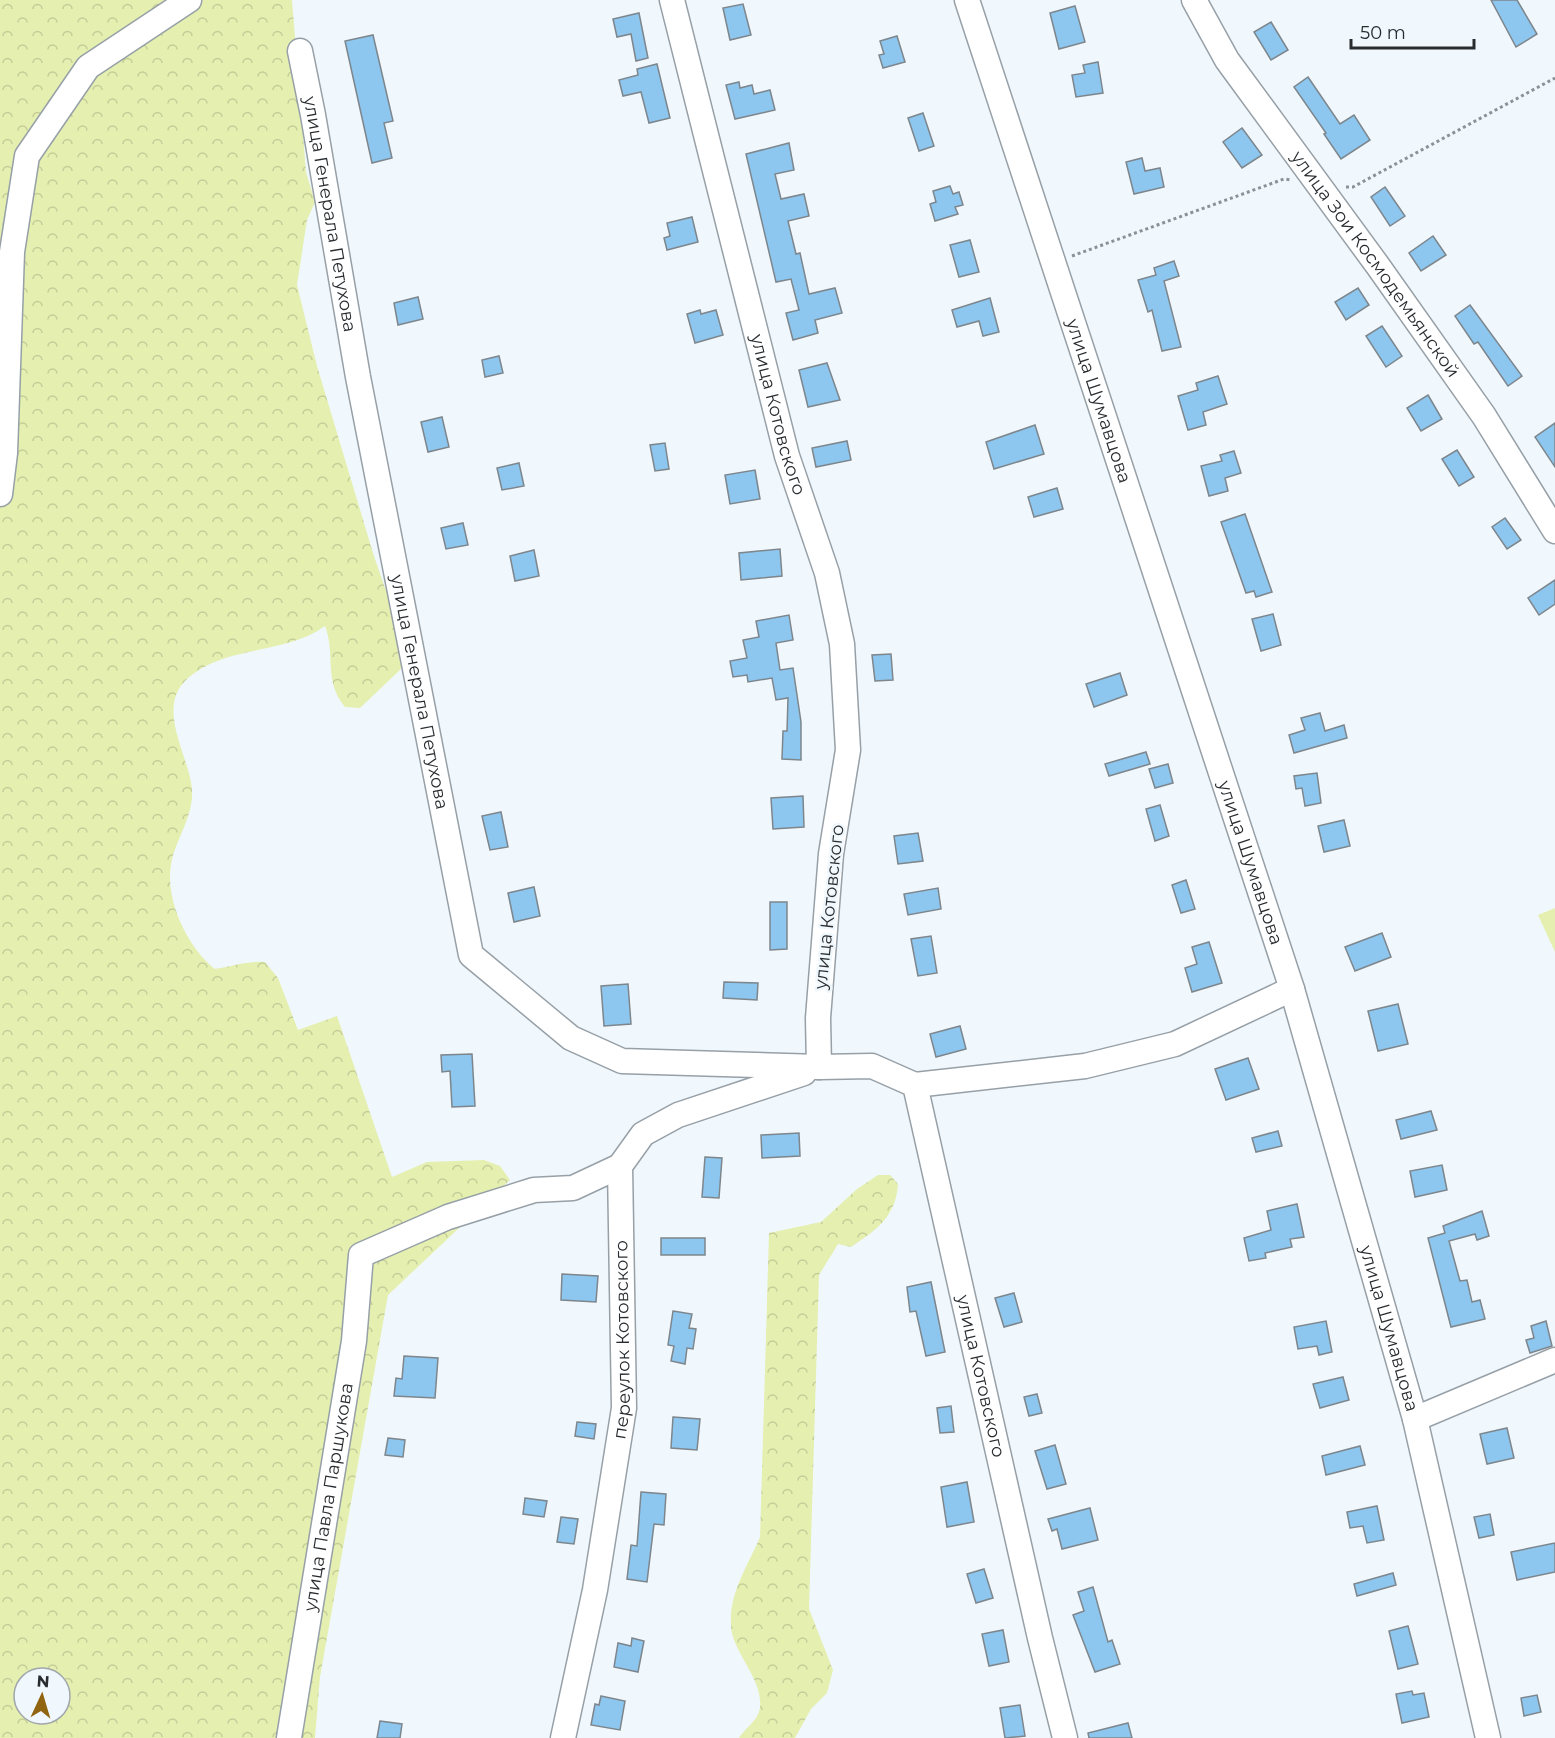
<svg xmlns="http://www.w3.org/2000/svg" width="1555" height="1738" font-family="Montserrat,sans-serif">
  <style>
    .green { fill: #e5efb0 }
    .forest { fill: url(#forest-crowns); fill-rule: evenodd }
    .building { fill: #8dc6ee; stroke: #7d868c; stroke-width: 1.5 }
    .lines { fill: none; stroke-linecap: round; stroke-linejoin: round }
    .minor-casing { stroke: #97a0a7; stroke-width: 27 }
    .path { stroke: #8b9195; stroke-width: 3; stroke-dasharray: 3 3; stroke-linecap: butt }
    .minor { stroke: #fff; stroke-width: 24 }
    .labels { text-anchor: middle; stroke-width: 5; stroke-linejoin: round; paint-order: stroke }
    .street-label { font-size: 18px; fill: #292c2f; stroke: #f0f8fd }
  </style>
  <defs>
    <pattern id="forest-crowns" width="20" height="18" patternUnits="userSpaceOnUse" patternTransform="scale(1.5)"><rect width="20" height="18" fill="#e5efb0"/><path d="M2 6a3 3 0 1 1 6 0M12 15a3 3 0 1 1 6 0" fill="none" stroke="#c4cd98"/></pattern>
  </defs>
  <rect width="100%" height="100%" fill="#f0f8fd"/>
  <path class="green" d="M1555,908V952L1538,915Z"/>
  <g class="forest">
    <path d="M0,0H292L306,172L315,202L307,220L297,285L317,366L373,553L385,588L404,615L406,655L400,670L360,708L345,707C323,681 336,654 325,626C284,656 224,644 186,680C156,709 189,756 192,789C194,816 176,838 171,864C165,900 187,947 215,969C233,966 247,961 265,962L278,978L298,1030L337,1016L392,1177L427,1162L484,1160L500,1166L510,1180L388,1295L320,1677L315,1738H0ZM24,1678H60V1714H24Z"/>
    <path d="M878,1175H890L898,1184C896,1216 877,1230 851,1247L838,1244L819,1275L809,1609L833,1670L827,1693L811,1709L795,1738H739C745,1728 759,1720 760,1707C763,1678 731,1651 731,1625C729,1592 748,1566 760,1537L769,1233L821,1222L857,1189Z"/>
  </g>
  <g class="building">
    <path d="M1491,0H1517L1537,34L1516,47Z"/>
    <path d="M743,4L751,35L730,40L723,8Z"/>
    <path d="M1075,6L1085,42L1059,49L1050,13Z"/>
    <path d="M639,13L648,58L636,61L631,34L617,37L613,19Z"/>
    <path d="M1271,22L1288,50L1271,60L1254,32Z"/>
    <path d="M373,35L393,121L384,123L392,158L372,163L345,41Z"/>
    <path d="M897,36L905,62L883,68L879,55L884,54L880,41Z"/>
    <path d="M1098,62L1103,93L1076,97L1072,75L1085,73L1083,65Z"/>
    <path d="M657,64L670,118L649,123L641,92L623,96L619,80L638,75L637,69Z"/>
    <path d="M1308,77L1340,124L1354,115L1370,140L1341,159L1324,134L1326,133L1294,87Z"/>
    <path d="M739,82L740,88L752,85L754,94L770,90L775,110L735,119L726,85Z"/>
    <path d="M923,113L934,146L919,151L908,118Z"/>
    <path d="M1242,128L1262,155L1242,168L1223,142Z"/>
    <path d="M789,143L794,170L775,174L781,199L804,194L809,216L788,221L796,254L800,253L809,294L835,288L842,313L815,320L818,333L793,340L786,313L799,310L791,279L776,282L746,154Z"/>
    <path d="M1142,158L1145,171L1160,168L1164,187L1134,194L1126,162Z"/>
    <path d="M950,186L953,194L959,192L963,205L955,207L958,214L935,221L930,204L936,202L933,191Z"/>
    <path d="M1385,187L1405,216L1390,226L1371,197Z"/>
    <path d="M692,217L698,242L667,250L664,238L670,236L667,223Z"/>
    <path d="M1433,236L1446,255L1421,271L1409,253Z"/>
    <path d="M970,240L979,272L959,277L950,245Z"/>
    <path d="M1174,261L1179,276L1164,281L1181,347L1162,351L1152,310L1148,312L1138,280L1156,275L1154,268Z"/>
    <path d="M1358,288L1369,305L1346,320L1335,302Z"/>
    <path d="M418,297L423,319L398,325L394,303Z"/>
    <path d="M990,298L999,332L983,336L979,321L957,327L952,310Z"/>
    <path d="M1470,305L1522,376L1508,386L1478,342L1474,344L1455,316Z"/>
    <path d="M700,310L701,314L716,310L723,335L695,343L687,314Z"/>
    <path d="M1382,326L1402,356L1386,367L1366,336Z"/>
    <path d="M499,356L503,373L485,377L482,360Z"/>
    <path d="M827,363L840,400L808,407L799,370Z"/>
    <path d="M1218,376L1227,404L1203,412L1206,425L1188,430L1178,396L1198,390L1196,383Z"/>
    <path d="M1428,395L1442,419L1421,431L1407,408Z"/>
    <path d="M442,417L449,447L428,452L421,422Z"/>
    <path d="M1555,423V467L1535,437Z"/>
    <path d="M1035,425L1044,454L994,469L986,442Z"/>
    <path d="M847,441L851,460L816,467L812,448Z"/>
    <path d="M665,443L669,469L655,471L650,445Z"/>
    <path d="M1457,450L1474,477L1459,486L1442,459Z"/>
    <path d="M1234,451L1241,473L1225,478L1228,491L1209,496L1201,466L1222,461L1220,455Z"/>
    <path d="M519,463L524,486L502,490L497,468Z"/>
    <path d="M755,470L760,499L730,504L725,475Z"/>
    <path d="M1057,488L1063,509L1034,517L1028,497Z"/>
    <path d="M1245,514L1272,592L1256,597L1254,591L1246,593L1221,522Z"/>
    <path d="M1505,518L1521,540L1507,549L1492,527Z"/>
    <path d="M463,523L468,545L446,549L441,528Z"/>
    <path d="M780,549L782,576L741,580L739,553Z"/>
    <path d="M534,550L539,576L515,581L510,556Z"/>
    <path d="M1555,580V604L1539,615L1528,598Z"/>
    <path d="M1273,614L1281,645L1261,651L1252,619Z"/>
    <path d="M789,615L793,640L776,643L780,670L793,668L801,722V760L782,759L783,731H787L788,698L776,700L772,678L748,682L747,675L733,677L730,661L747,658L743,640L759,637L756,621Z"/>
    <path d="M891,654L893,680L875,681L872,655Z"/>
    <path d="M1120,673L1127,695L1094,707L1086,684Z"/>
    <path d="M1320,713L1325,731L1344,725L1347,738L1294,753L1289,735L1305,730L1301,718Z"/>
    <path d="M1146,752L1150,764L1109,776L1105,764Z"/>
    <path d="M1168,764L1173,783L1155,788L1149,769Z"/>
    <path d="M1317,773L1321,803L1305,806L1302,788L1296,789L1294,776Z"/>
    <path d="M803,796L804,827L773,829L771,798Z"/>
    <path d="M1160,805L1169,836L1155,841L1146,809Z"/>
    <path d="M501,812L508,847L490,850L482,816Z"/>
    <path d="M1344,820L1350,846L1324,852L1318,826Z"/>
    <path d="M918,833L923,861L898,864L894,836Z"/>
    <path d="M1186,880L1195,909L1181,913L1172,885Z"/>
    <path d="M534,887L540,916L514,922L508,893Z"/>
    <path d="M938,888L941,909L908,915L904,894Z"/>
    <path d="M770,902H787V949L770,950Z"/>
    <path d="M1382,933L1391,957L1355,971L1345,947Z"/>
    <path d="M931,936L937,973L918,976L911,939Z"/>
    <path d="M1209,942L1222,983L1192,992L1185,968L1197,964L1192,947Z"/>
    <path d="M724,982L758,983L757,1000L723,998Z"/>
    <path d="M628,984L631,1024L604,1026L601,986Z"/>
    <path d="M1398,1004L1408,1044L1378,1051L1368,1011Z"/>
    <path d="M960,1026L966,1049L936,1057L930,1034Z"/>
    <path d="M472,1054L475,1106L452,1107L450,1071L442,1072L441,1055Z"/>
    <path d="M1248,1058L1259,1089L1226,1100L1215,1069Z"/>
    <path d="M1431,1111L1437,1130L1401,1139L1396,1120Z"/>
    <path d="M1278,1131L1282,1146L1256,1152L1252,1138Z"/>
    <path d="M799,1133L800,1156L762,1158L761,1135Z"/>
    <path d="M705,1157L722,1158L719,1198L702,1197Z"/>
    <path d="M1442,1165L1447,1190L1415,1197L1410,1171Z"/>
    <path d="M1297,1204L1304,1237L1290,1239L1292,1247L1265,1253L1266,1258L1249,1261L1244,1238L1271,1230L1267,1211Z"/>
    <path d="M1482,1211L1489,1236L1477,1240L1475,1234L1449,1241L1460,1281L1467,1280L1472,1302L1480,1300L1485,1319L1451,1327L1428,1238L1445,1233L1443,1226Z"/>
    <rect x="661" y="1238" width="44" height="17"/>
    <path d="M562,1274L598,1276L596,1302L561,1300Z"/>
    <path d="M931,1282L945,1352L926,1356L916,1311L910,1312L907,1287Z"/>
    <path d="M1014,1293L1022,1322L1004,1327L995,1298Z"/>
    <path d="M673,1311L692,1314L689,1328L696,1329L693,1349L687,1348L685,1364L671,1361L674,1346L668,1345Z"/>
    <path d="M1326,1321L1332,1352L1319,1355L1317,1346L1298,1349L1294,1327Z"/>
    <path d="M1546,1321L1552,1346L1530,1353L1526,1340L1534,1338L1531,1326Z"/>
    <path d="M404,1356L438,1358L435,1398L394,1396L396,1378L402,1379Z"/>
    <path d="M1343,1377L1349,1400L1320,1408L1313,1384Z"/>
    <path d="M1037,1394L1042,1413L1029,1416L1024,1397Z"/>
    <path d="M951,1406L954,1432L940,1433L937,1408Z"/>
    <path d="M673,1417L700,1419L697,1450L671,1448Z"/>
    <path d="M577,1422L596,1424L594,1439L575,1436Z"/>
    <path d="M1507,1428L1514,1458L1487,1464L1480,1434Z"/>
    <path d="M388,1438L405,1440L403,1457L385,1455Z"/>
    <path d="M1055,1445L1066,1484L1047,1489L1035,1451Z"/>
    <path d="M1360,1446L1365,1465L1326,1475L1322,1456Z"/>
    <path d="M967,1482L974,1522L947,1527L941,1487Z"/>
    <path d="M641,1492L666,1494L664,1525L654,1524L647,1582L627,1579L631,1545L637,1546Z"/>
    <path d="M525,1498L547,1501L544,1517L523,1514Z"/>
    <path d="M1377,1506L1384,1540L1367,1543L1363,1526L1350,1528L1347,1512Z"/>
    <path d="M1090,1508L1098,1540L1062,1549L1057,1529L1052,1531L1048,1519Z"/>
    <path d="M1490,1514L1494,1535L1479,1538L1474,1517Z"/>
    <path d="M561,1517L578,1519L574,1544L557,1542Z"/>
    <path d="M1555,1543V1572L1517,1580L1511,1552Z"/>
    <path d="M984,1569L993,1598L976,1603L967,1574Z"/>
    <path d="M1393,1573L1396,1585L1357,1596L1354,1584Z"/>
    <path d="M1093,1587L1108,1642L1112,1640L1120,1664L1095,1672L1073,1615L1084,1611L1078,1592Z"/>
    <path d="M1408,1626L1418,1664L1398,1669L1389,1631Z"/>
    <path d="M1003,1630L1009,1662L989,1666L982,1634Z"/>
    <path d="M632,1638L644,1641L638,1672L614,1667L618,1643L631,1646Z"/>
    <path d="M1412,1691L1413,1695L1424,1693L1429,1717L1402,1723L1396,1694Z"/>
    <path d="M1537,1695L1541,1712L1524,1716L1521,1698Z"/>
    <path d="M601,1696L625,1701L620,1730L591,1725L595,1704L599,1705Z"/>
    <path d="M1020,1705L1025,1736L1005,1738L1000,1708Z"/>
    <path d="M380,1721L402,1724L400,1738H377Z"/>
    <path d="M1128,1723L1132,1738H1089L1088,1733Z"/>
  </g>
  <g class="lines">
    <g class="minor-casing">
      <g id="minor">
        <path id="s1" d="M672,0L787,456L827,573L842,644L848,750L831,854L818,1018L819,1067L872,1066L915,1085L1040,1638L1065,1738"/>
        <path id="s2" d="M967,0L1292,989L1415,1419L1488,1738"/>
        <path id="s3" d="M1194,0L1227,60L1378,266L1484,416L1555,531"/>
        <path id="s4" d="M300,51L313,115L358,377L471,955L571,1038L622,1061L819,1067"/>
        <path d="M0,494L5,453L12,252L27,156L88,67L189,0"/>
        <path d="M915,1085L1085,1066L1175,1044L1292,989"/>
        <path d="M1415,1419L1555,1360"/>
        <path id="s5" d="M289,1738L354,1341L361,1255L448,1217L534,1190L573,1188L620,1166"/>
        <path id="s6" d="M563,1738L595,1590L624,1408L620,1166L643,1134L678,1115L804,1073"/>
      </g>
    </g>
    <g class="path">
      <path d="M1346,187H1353L1555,78"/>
      <path d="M1072,256L1284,179L1292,180"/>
    </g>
    <use href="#minor" class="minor"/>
  </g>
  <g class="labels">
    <g class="street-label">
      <text dy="6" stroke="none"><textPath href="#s4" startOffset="166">улица Генерала Петухова</textPath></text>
      <text dy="6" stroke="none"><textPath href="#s3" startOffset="321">улица Зои Космодемьянской</textPath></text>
      <text dy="6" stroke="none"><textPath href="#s2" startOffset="422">улица Шумавцова</textPath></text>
      <text dy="6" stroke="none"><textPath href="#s1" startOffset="428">улица Котовского</textPath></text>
      <text dy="6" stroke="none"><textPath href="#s4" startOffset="652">улица Генерала Петухова</textPath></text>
      <text dy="6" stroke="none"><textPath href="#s2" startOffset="908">улица Шумавцова</textPath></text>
      <text transform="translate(829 907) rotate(-84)" y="6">улица Котовского</text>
      <text dy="6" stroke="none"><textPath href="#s2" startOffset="1394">улица Шумавцова</textPath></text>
      <text dy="6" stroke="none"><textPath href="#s6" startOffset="404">переулок Котовского</textPath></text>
      <text dy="6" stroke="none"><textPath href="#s1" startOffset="1490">улица Котовского</textPath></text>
      <text dy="6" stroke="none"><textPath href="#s5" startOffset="244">улица Павла Паршукова</textPath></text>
    </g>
  </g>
  <g transform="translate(42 1696) rotate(4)"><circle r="28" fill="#f0f8fd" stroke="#a0a6ab" stroke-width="1.5"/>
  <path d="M0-4.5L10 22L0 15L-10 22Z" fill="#91650f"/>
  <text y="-9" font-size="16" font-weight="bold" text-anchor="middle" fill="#292c2f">N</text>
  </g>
  <path d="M1351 39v9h123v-9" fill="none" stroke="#292c2f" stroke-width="3"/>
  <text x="1360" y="39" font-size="18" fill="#292c2f" stroke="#f0f8fd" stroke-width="4.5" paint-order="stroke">50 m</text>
</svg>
